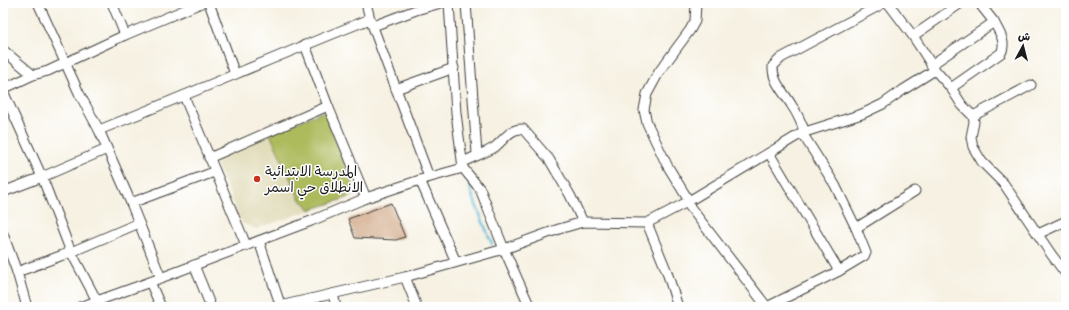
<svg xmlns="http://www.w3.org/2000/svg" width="1069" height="310" font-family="Itim,'Playpen Sans Arabic',sans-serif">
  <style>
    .built { fill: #e1dcba }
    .green { fill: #aebb5d; stroke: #656c3c }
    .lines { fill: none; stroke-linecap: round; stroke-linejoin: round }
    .stream { stroke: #5abad8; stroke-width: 2.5 }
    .building { fill: #d0a887 }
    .minor-casing { stroke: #3d3c3a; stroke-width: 11 }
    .minor { stroke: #fff; stroke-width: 9 }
    .poi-dot { fill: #c8321e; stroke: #fff; stroke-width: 1.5 }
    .labels { text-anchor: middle; stroke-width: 3; stroke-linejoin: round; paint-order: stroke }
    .poi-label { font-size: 14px; fill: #1c1c1c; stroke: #fff; text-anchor: start }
  </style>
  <rect width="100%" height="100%" fill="#fff"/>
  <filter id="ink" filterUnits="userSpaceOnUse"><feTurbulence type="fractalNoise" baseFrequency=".025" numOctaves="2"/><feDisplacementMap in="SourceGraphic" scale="8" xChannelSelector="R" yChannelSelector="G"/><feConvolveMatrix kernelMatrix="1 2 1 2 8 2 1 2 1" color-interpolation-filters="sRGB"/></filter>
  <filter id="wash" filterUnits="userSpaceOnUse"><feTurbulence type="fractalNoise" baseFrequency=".012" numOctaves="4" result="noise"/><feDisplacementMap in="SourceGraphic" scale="16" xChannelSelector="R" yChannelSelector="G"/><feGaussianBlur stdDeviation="0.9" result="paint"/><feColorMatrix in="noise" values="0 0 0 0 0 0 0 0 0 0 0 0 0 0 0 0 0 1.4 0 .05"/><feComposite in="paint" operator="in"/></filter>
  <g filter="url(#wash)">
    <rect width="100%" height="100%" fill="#f6f1e2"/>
    <path class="built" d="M270,134L300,200L306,204L310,210L256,229L242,223L214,158Z"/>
    <path class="green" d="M324,111L353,185L350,197L310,210L306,204L300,200L270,134Z"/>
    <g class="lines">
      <path class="stream" d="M469,180L472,195L492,244"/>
    </g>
    <g id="blocks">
      <path class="building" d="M391,203L405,237L396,240L355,238L348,219Z"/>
    </g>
  </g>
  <g filter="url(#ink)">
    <use href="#blocks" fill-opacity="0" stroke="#3d3c3a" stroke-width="1"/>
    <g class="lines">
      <g class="minor-casing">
        <g id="minor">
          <path d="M38,3L79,93L99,130L131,203L161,278"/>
          <path d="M112,3L125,35"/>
          <path d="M209,3L235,74"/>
          <path d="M366,3L370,19L429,177"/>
          <path d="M466,3L477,154"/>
          <path d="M884,3L781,58L773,66C772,82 785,93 792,106C798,114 801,123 805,132L862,114L883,104L903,90L935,70"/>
          <path d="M888,3L913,36L935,70L951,88L1001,53C1007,42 999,32 994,22"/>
          <path d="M373,26L416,10L441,3"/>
          <path d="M913,36L961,3"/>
          <path d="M305,45L328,106L366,198"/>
          <path d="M3,50L33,75"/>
          <path d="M931,65L994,22L979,3"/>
          <path d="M951,88L962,105L973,116L974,122L971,137L973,147L982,162L1004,184L1051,254L1066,274"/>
          <path d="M3,89L33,75L48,71L125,35L201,3"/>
          <path d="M396,89L454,68"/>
          <path d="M3,91L42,177L71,252L97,301"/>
          <path d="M184,96L246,245"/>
          <path d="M973,116L1031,85"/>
          <path d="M99,130C190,94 279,55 370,19"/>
          <path d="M769,153L839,271"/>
          <path d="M209,158L328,106"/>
          <path d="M463,162C472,157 486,153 495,147C504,140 510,128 523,129L549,159L570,195L583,222"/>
          <path d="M463,168L480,189L504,249L530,307"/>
          <path d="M420,180L456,262"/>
          <path d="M3,192L42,177L107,149"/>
          <path d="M689,201L667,165L647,123L644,110L647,94L659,72L690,30L695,21L696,3"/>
          <path d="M131,203L214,172"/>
          <path d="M687,203L767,307"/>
          <path d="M647,223L667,272L678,307"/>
          <path d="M856,228L915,191"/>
          <path d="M3,234L17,272L27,307"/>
          <path d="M1038,234L1066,221"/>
          <path d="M259,241L281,307"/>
          <path d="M194,265L211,307"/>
          <path d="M17,272L71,252L139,223"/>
          <path d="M405,277L417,307"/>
          <path d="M150,282L161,307"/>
          <path d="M333,294L336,307"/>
          <path d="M280,306L405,277L504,249L559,229L583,222L647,223L689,201L802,133L835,185L856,228L866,253L864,256L839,271L767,307"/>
          <path d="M80,307L150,282L311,221L366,198L420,180L463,168L456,113L449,3"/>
        </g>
      </g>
      <use href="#minor" class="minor"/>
    </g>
  </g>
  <circle class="poi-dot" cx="257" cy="179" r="4"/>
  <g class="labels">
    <g class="poi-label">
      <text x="265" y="176">المدرسة الابتدائية<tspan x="265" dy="16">الانطلاق حي اسمر</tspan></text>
    </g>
  </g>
  <rect width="1069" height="310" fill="none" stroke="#fff" stroke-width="16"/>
  <g transform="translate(1023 46) rotate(7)" stroke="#ffffff" stroke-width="3" paint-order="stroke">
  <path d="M0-3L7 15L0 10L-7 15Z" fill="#1c1c1c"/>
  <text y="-6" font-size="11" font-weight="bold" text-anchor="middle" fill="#1c1c1c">ش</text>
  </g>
</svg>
